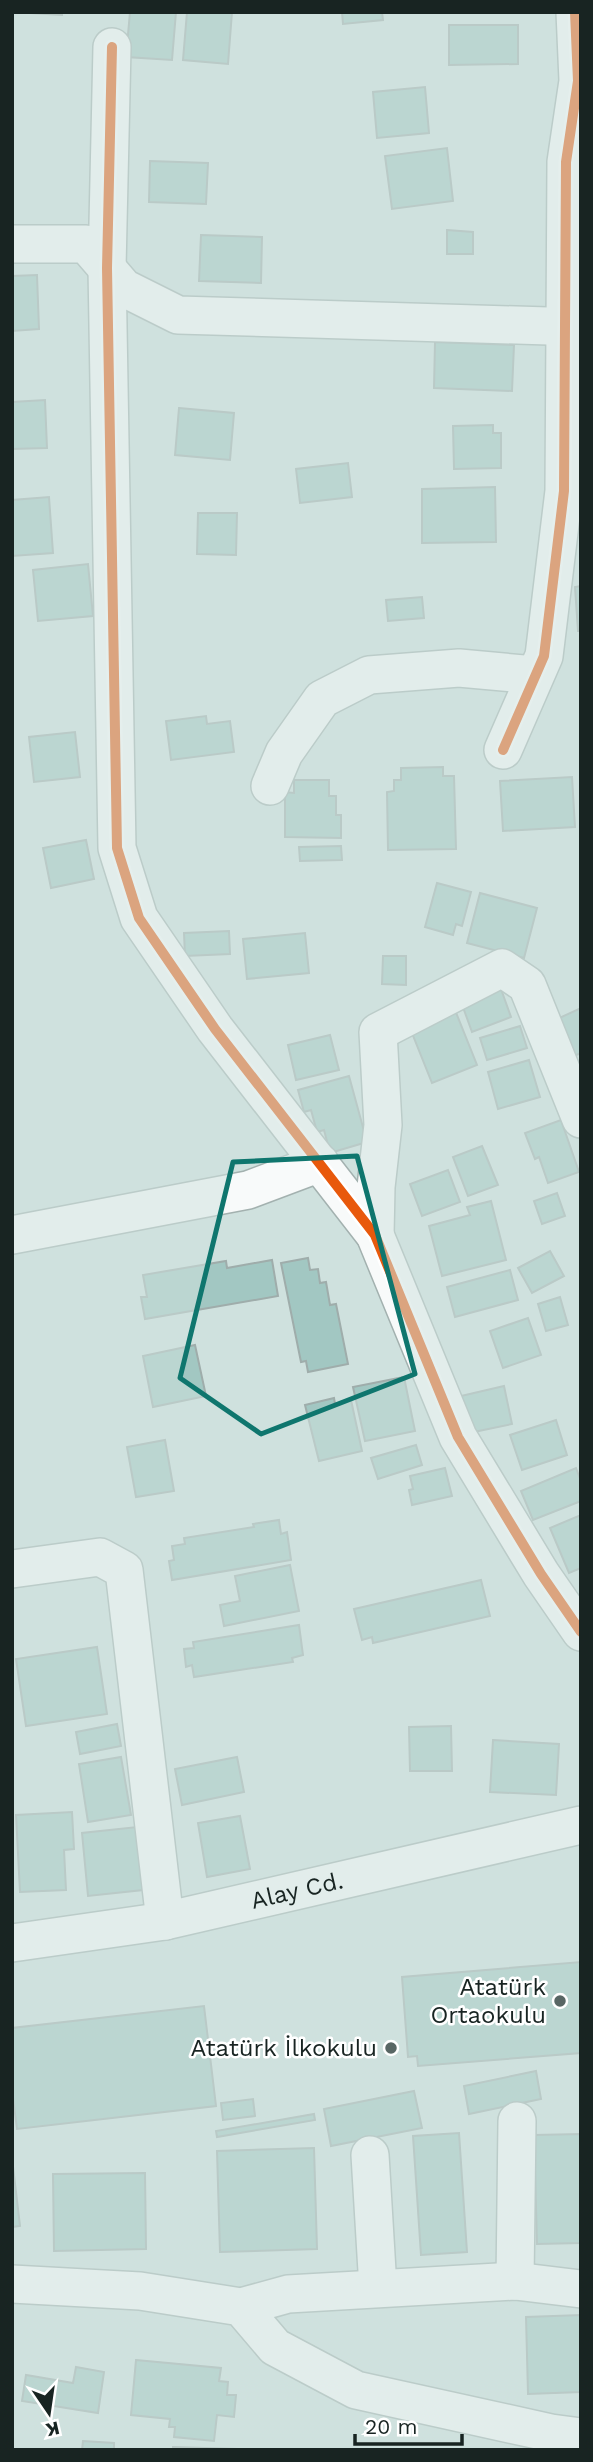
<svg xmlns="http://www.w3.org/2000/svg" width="593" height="2462" font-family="'Work Sans',sans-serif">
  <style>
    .building { fill: #a2c7c2; stroke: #9fadab; stroke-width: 2 }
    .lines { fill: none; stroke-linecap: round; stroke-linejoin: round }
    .minor-casing { stroke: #a3b1af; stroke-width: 40 }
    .minor { stroke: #f8fafa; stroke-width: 37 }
    .cycleway-casing { stroke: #fff; stroke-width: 15 }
    .cycleway { stroke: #e8590c; stroke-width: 10 }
    .marked { fill: none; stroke: #0f766e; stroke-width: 5; stroke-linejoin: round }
    .poi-dot { fill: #586664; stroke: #fff; stroke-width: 2.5 }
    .labels { text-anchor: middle; stroke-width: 5; stroke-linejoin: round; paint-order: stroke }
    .street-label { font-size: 24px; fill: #182422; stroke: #fff }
    .poi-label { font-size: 24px; fill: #182422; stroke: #fff; text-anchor: end }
  </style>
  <rect width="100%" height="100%" fill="#cfe1de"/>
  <g class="building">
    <path d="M12,12H62V15Z"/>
    <path d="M130,12H176L172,60L126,57Z"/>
    <path d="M187,12H232L228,64L183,60Z"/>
    <path d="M342,12H382L383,20L343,24Z"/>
    <path d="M449,25H518V64L449,65Z"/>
    <path d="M425,87L429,133L377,138L373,92Z"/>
    <path d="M447,148L453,201L392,209L385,156Z"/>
    <path d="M150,161L208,163L206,204L149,202Z"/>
    <path d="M447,230L473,232V254H447Z"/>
    <path d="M201,235L262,237L261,283L199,281Z"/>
    <path d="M37,275L39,329L12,331V276Z"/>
    <path d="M435,342L514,345L512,391L434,388Z"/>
    <path d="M45,400L47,448L12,449V402Z"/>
    <path d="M179,408L234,413L230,460L175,455Z"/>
    <path d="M493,425V433H501V468L454,469L453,426Z"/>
    <path d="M348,463L352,497L300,503L296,469Z"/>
    <path d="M495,487L496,542L422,543V489Z"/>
    <path d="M49,497L53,553L12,556V500Z"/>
    <path d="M198,513H237L236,555L197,554Z"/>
    <path d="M88,564L93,616L38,621L33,570Z"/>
    <path d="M581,586V631H578L575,587Z"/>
    <path d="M422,597L424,618L388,621L386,600Z"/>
    <path d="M206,716L207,724L230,721L234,752L171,760L166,721Z"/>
    <path d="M75,732L80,777L34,782L29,737Z"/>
    <path d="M443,767V776H454L456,849L388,850L387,792L394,791V780H401V768Z"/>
    <path d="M572,777L575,827L503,831L500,781Z"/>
    <path d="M294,780H329V796H336V815H341V838L285,837V792L294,793Z"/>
    <path d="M86,840L94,879L51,888L43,848Z"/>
    <path d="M341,846L342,860L300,861L299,847Z"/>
    <path d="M437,883L471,892L462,926L456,924L453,935L425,927Z"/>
    <path d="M480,893L537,908L524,958L467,943Z"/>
    <path d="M229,931L230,954L185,956L184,933Z"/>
    <path d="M305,933L309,973L247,979L243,939Z"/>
    <path d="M383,956H406V985L382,984Z"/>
    <path d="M501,989L511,1017L472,1032L460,999L482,997Z"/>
    <path d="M581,1008V1053L572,1057L555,1020Z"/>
    <path d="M455,1010L477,1065L432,1083L410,1028Z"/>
    <path d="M520,1026L527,1048L487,1060L480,1038Z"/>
    <path d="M330,1035L339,1070L296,1080L288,1045Z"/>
    <path d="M529,1060L540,1097L498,1109L488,1072Z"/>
    <path d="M349,1076L367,1142L330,1153L324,1130L317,1132L311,1110L304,1112L298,1090Z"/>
    <path d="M561,1120L579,1172L548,1183L539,1157L535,1159L525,1133Z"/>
    <path d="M482,1146L498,1185L468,1196L453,1157Z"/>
    <path d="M448,1170L460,1202L422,1216L410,1184Z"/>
    <path d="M557,1193L565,1216L542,1224L534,1201Z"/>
    <path d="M491,1201L506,1260L442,1276L429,1226L470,1215L467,1207Z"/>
    <path d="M550,1251L564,1276L532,1293L518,1268Z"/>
    <path d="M308,1258L310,1270L318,1269L320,1283L326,1282L330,1305L336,1304L348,1364L308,1372L306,1361L301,1362L281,1263Z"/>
    <path d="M272,1260L278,1296L145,1319L141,1297H147L143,1275L226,1261L227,1268Z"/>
    <path d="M510,1270L518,1300L455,1317L447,1287Z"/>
    <path d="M560,1297L568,1325L546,1331L538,1304Z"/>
    <path d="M528,1318L541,1355L503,1368L490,1331Z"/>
    <path d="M195,1345L206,1396L153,1407L143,1356Z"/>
    <path d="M404,1377L415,1431L365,1441L353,1387Z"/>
    <path d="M504,1386L512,1424L469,1433L461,1396Z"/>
    <path d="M334,1398L335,1404L351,1400L362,1451L319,1461L305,1405Z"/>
    <path d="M556,1420L567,1455L522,1470L510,1435Z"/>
    <path d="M165,1440L174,1491L136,1497L127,1447Z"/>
    <path d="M416,1445L422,1465L378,1479L371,1458Z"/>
    <path d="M445,1468L452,1496L412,1505L409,1490L413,1489L410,1476Z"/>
    <path d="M576,1468L581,1481V1501L533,1520L521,1491Z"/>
    <path d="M581,1515V1568L569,1573L550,1528Z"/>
    <path d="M279,1520L281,1534L287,1532L291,1560L172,1580L169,1561L174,1560L172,1546L185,1544L184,1538L254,1527L253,1524Z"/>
    <path d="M290,1565L299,1611L224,1626L220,1605L240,1601L235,1576Z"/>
    <path d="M481,1580L490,1616L373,1643L372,1637L362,1640L354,1609Z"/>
    <path d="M299,1625L303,1655L292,1658L293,1662L194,1677L192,1665L186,1667L184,1649L194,1648L193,1642Z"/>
    <path d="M97,1647L107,1714L26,1726L16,1659Z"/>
    <path d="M117,1724L121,1746L80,1754L76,1732Z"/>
    <path d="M451,1726L452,1771H410L409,1727Z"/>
    <path d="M493,1740L559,1744L556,1795L490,1792Z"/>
    <path d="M121,1757L131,1815L88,1822L79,1764Z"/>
    <path d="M237,1757L244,1792L182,1805L175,1769Z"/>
    <path d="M72,1812L74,1849L64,1850L66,1890L20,1892L16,1815Z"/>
    <path d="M240,1816L250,1869L207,1877L198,1823Z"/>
    <path d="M137,1827L143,1890L88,1896L82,1833Z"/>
    <path d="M581,1962V2053L418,2066L417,2056L408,2057L402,1977Z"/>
    <path d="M204,2006L216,2106L17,2129L12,2091V2028Z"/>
    <path d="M536,2071L541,2099L469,2114L464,2086Z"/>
    <path d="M414,2091L422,2128L331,2146L324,2109Z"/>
    <path d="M253,2099L255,2116L223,2120L221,2103Z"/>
    <path d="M314,2114L315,2120L217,2137L216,2131Z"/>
    <path d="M459,2133L467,2252L421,2255L413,2136Z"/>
    <path d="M581,2134V2243L537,2244L534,2135Z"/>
    <path d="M314,2148L317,2249L220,2252L217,2151Z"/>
    <path d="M12,2158L20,2226L12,2227Z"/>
    <path d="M145,2173L146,2249L54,2251L53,2174Z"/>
    <path d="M581,2315V2392L528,2394L526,2317Z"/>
    <path d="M136,2360L221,2368L219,2381L228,2382L227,2395H236L234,2417L217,2415L214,2441L174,2437L175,2427H169L170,2419L131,2415Z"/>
    <path d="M76,2367L104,2372L98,2413L22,2401L26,2375L73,2383Z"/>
    <path d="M83,2441L114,2443V2450H82Z"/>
    <path d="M173,2447L236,2449L235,2450H173Z"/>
  </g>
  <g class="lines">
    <g class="minor-casing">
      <g id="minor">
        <path d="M112,47L107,268L117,848L139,918L215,1029L375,1235L458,1437L541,1574L581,1632"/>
        <path d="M12,244H86L124,288L178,315L581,327"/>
        <path d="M503,750L544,656L564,491L566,162L578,81L575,12"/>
        <path d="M270,786L284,753L322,699L369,675L459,668L535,675"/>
        <path d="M12,1235L248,1190L320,1163"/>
        <path d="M375,1235L376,1187L383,1125L378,1032L502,968L527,985L581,1119"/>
        <path d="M12,1569L100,1557L124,1570L165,1921"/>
        <path id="s1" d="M12,1943L165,1921L581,1825"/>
        <path d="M370,2155L378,2288"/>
        <path d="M515,2281L517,2121"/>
        <path d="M12,2284L140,2291L241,2307L275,2347L356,2390L551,2433L581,2437"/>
        <path d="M241,2307L288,2294L515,2281L581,2289"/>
      </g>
    </g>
    <use href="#minor" class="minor"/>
    <g class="cycleway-casing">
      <g id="cycleway">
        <path d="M112,47L107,268L117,848L139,918L215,1029L375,1235L458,1437L541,1574L581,1632"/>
        <path d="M503,750L544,656L564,491L566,162L578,81L575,12"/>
      </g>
    </g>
    <use href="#cycleway" class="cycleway"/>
  </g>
  <path d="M0 0H593V2462H0ZM357,1156L415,1374L261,1434L180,1378L233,1162Z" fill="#cfe1de" fill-opacity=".55" fill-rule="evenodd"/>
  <path class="marked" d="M357,1156L415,1374L261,1434L180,1378L233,1162Z"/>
  <g class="poi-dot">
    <circle cx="560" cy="2001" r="7"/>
    <circle cx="391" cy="2048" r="7"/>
  </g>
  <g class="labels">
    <g class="street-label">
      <text dy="8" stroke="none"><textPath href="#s1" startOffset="290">Alay Cd.</textPath></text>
    </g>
    <g class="poi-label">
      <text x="546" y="1995">Atatürk<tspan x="546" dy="28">Ortaokulu</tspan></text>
      <text x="377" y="2056">Atatürk İlkokulu</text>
    </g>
  </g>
  <rect width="593" height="2462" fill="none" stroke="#182422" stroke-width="28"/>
  <g transform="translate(49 2413) rotate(167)" stroke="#ffffff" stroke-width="5" paint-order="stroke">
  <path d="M0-5L12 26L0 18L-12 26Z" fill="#182422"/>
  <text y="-10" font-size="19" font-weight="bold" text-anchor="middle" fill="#182422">K</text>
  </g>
  <path d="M355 2434v10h107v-10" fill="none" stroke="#182422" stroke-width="3.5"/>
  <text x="365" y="2434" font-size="21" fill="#182422" stroke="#ffffff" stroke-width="5" paint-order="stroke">20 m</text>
</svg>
